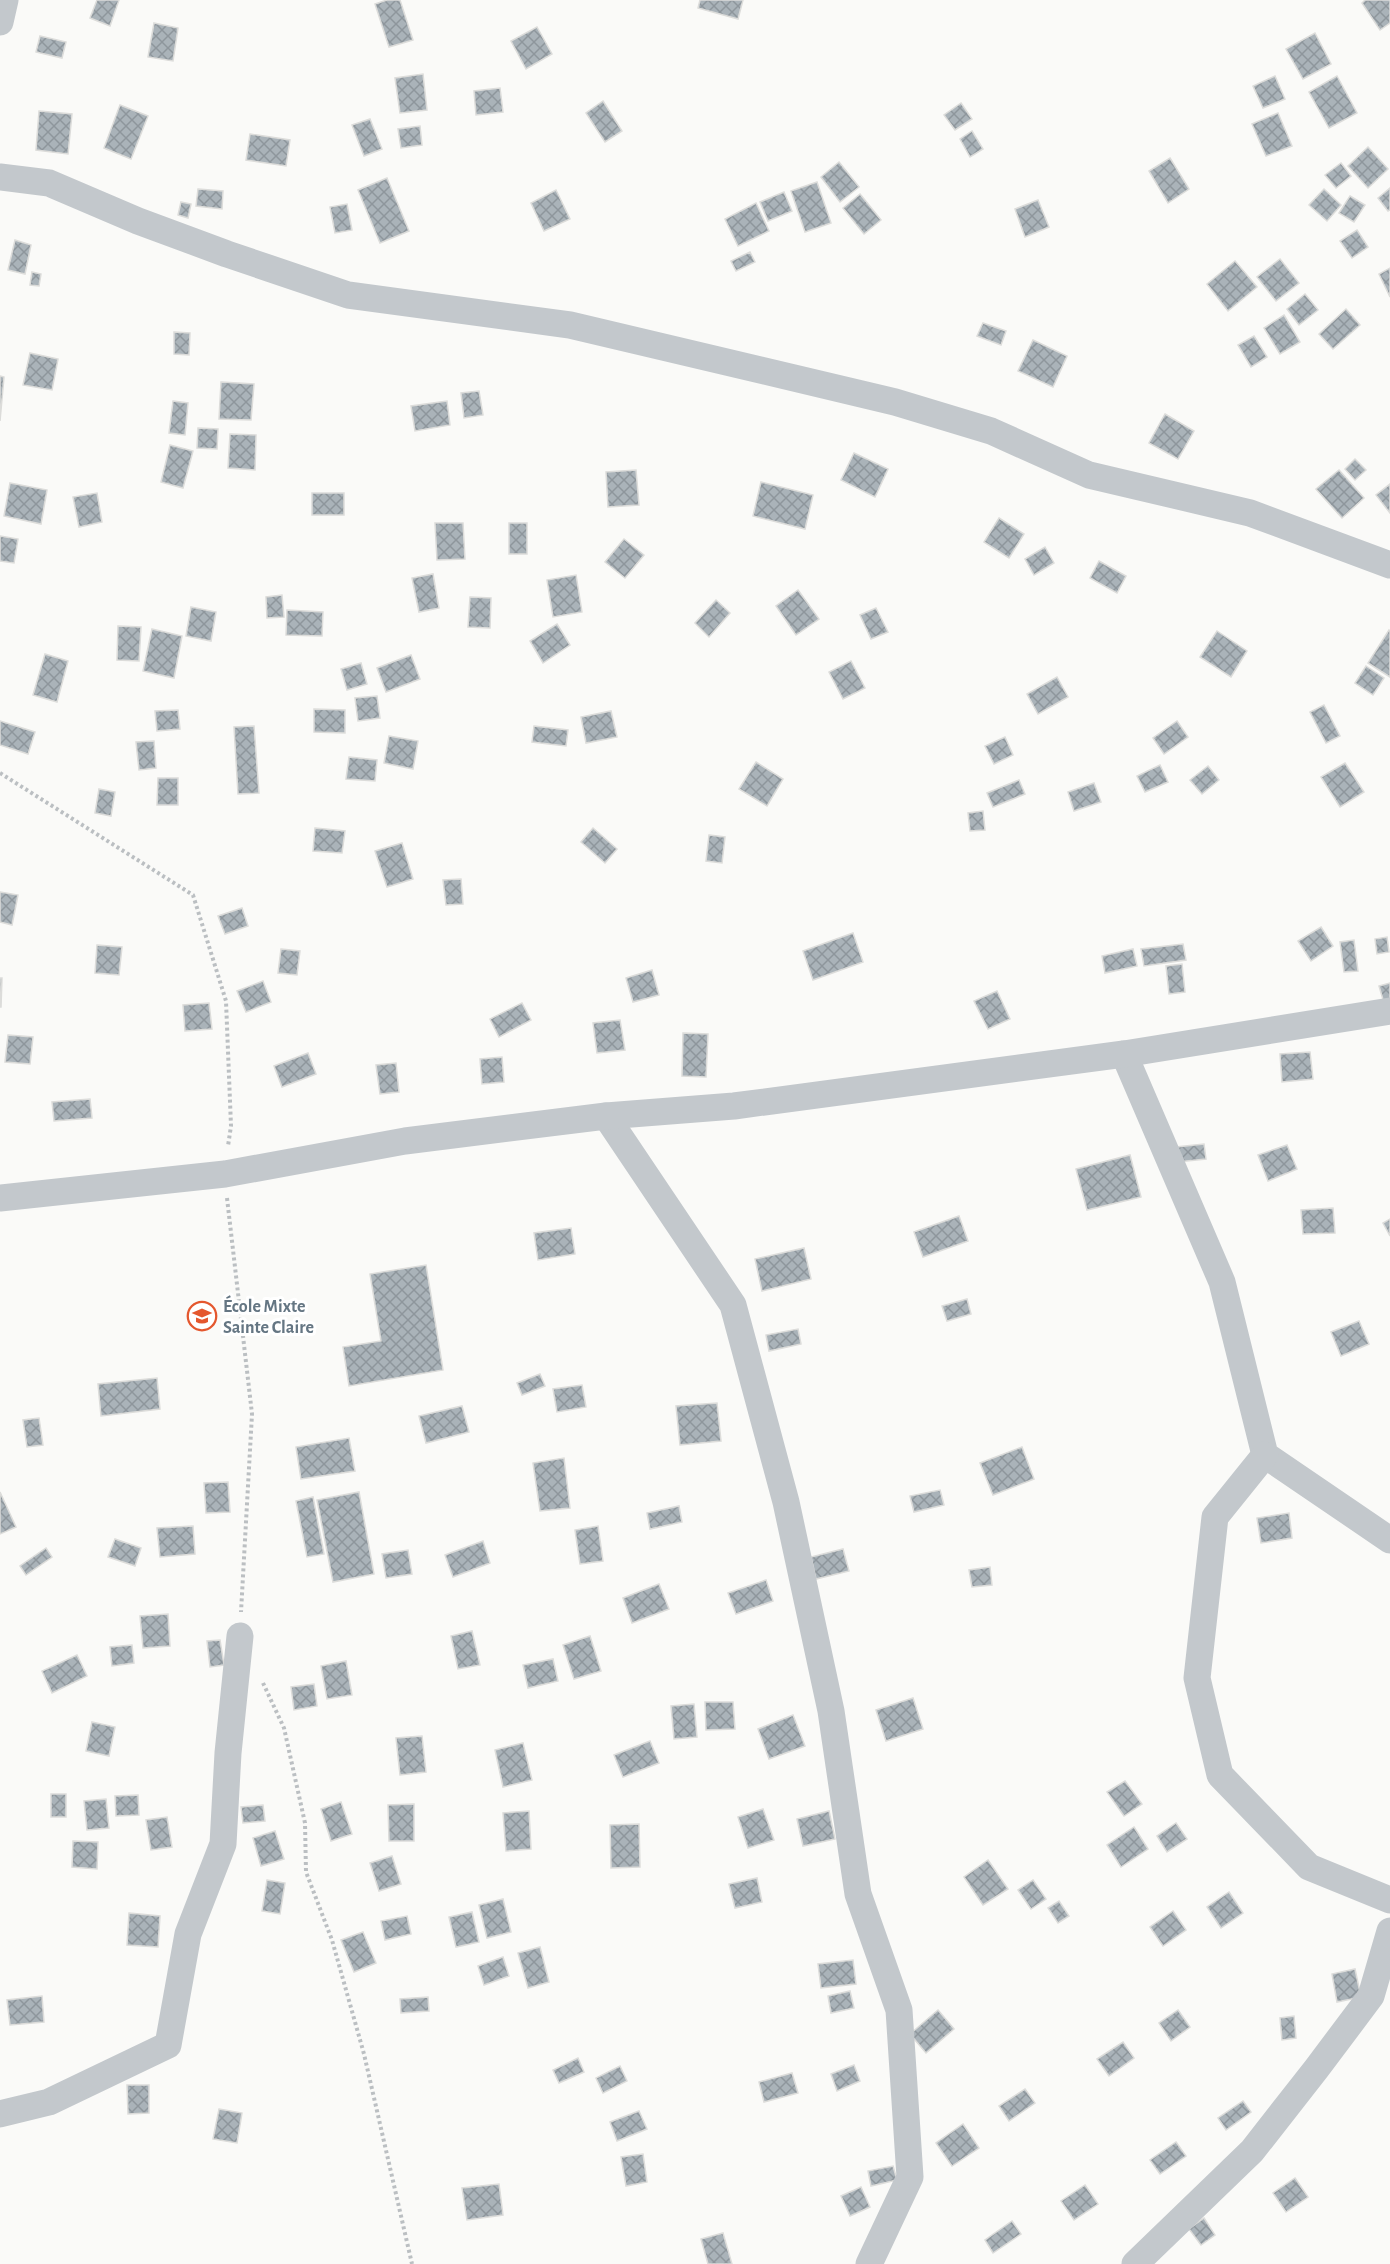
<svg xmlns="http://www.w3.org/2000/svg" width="1390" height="2264" font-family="'Alegreya Sans',sans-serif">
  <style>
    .building { fill: url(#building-cross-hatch); stroke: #dcdcda; stroke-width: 1.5 }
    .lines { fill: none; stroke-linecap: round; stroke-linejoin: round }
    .path { stroke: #bbbfc2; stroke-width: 4; stroke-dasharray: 3 3; stroke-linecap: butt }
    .minor { stroke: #c3c8cc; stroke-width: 27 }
    .labels { text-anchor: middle; stroke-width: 6; stroke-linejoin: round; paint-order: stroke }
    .poi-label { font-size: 18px; font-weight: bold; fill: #657683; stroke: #fff; text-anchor: start }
  </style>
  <defs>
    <pattern id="building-cross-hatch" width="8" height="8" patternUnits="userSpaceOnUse" patternTransform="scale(1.5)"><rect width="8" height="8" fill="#aab3b9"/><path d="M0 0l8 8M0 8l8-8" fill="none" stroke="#8e969c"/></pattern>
  </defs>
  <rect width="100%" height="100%" fill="#fafaf8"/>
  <g class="building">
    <path d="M97,0H119L110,26L90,18Z"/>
    <path d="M387,0H400L413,40L389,47L375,4Z"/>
    <path d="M700,0H743L738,19L698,8Z"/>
    <path d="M1365,0H1390V23L1380,30L1362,3Z"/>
    <path d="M154,23L178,28L173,61L148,57Z"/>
    <path d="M537,27L552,54L526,69L511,41Z"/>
    <path d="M1315,33L1331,64L1303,79L1286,49Z"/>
    <path d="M40,36L66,42L62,58L36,52Z"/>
    <path d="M423,74L427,110L400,113L395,78Z"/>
    <path d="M1275,76L1285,99L1263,108L1253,86Z"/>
    <path d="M1337,76L1357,113L1329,128L1309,92Z"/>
    <path d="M500,88L503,112L476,115L474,91Z"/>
    <path d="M603,101L622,131L605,142L586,113Z"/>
    <path d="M961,103L972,119L955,130L944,115Z"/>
    <path d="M120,105L148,116L131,159L104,148Z"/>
    <path d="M39,111L72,114L68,154L36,150Z"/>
    <path d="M1278,113L1292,146L1266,156L1252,124Z"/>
    <path d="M370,119L382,149L364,156L352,125Z"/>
    <path d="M420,126L422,145L401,148L398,129Z"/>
    <path d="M972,131L983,149L970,157L960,139Z"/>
    <path d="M250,134L290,140L286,166L246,160Z"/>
    <path d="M1368,147L1388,169L1368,188L1348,166Z"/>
    <path d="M1170,158L1189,189L1168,203L1149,171Z"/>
    <path d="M839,162L859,187L840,202L821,177Z"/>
    <path d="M1341,163L1351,176L1336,188L1325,175Z"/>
    <path d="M387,178L409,231L380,243L358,190Z"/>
    <path d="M817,182L831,223L805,232L791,191Z"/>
    <path d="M1390,188V210L1388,211L1378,198Z"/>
    <path d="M198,189L223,191L222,209L196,206Z"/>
    <path d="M1324,189L1341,205L1327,221L1309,205Z"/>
    <path d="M556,190L570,219L544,231L531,203Z"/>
    <path d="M784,192L792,211L768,221L760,202Z"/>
    <path d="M860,194L881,220L864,234L843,208Z"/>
    <path d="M1350,196L1365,205L1354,222L1339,213Z"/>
    <path d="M1038,200L1049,227L1025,237L1015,209Z"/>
    <path d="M181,202L191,204L188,218L178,215Z"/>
    <path d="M756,203L769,231L738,246L725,219Z"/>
    <path d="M347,204L352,230L335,233L330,207Z"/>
    <path d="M1357,230L1368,247L1352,258L1340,241Z"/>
    <path d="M15,240L31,245L25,274L8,270Z"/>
    <path d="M750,252L755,262L736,271L731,261Z"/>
    <path d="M1280,259L1299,283L1276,301L1257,277Z"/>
    <path d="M1235,261L1257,287L1228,311L1207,284Z"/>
    <path d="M1390,268V297L1379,274Z"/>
    <path d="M32,272L41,274L39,286L30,285Z"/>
    <path d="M1305,294L1318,310L1299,325L1287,309Z"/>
    <path d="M1346,309L1360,325L1333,349L1319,334Z"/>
    <path d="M1284,315L1300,342L1280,354L1264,328Z"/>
    <path d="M983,323L1006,331L1001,345L977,336Z"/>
    <path d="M174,332L190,333L189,355L174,354Z"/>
    <path d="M1254,336L1267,357L1251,367L1238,345Z"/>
    <path d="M1033,340L1067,356L1053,387L1018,371Z"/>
    <path d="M30,353L58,359L52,390L23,385Z"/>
    <path d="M0,376L4,377L0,421Z"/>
    <path d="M221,382L254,384L251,420L219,419Z"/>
    <path d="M479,391L483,415L464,418L461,393Z"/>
    <path d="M173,401L188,403L185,435L169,433Z"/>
    <path d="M447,401L450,425L415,431L411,406Z"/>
    <path d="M1165,414L1194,431L1178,459L1149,443Z"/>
    <path d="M198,428L218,429L217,449L197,448Z"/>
    <path d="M230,434L256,435L255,470L228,468Z"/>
    <path d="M170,445L193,451L183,488L161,482Z"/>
    <path d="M854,453L888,469L875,497L841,480Z"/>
    <path d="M1355,459L1366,470L1355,480L1345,469Z"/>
    <path d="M636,470L639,505L608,507L606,472Z"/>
    <path d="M1339,470L1364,498L1342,518L1316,489Z"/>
    <path d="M761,482L813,495L805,529L753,516Z"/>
    <path d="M10,483L47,490L41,524L4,516Z"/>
    <path d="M1390,484V513L1376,495Z"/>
    <path d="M97,493L102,522L79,527L73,497Z"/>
    <rect x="312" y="493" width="32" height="22"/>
    <path d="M999,518L1024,534L1009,558L984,542Z"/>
    <path d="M435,523H463L465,559L437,560Z"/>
    <rect x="509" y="523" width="18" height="31"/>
    <path d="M0,536L18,539L14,563L0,561Z"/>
    <path d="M624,539L644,555L625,578L605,562Z"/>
    <path d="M1045,547L1054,563L1034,575L1025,559Z"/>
    <path d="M1099,561L1126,576L1117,593L1090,578Z"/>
    <path d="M433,574L439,608L419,612L412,578Z"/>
    <path d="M576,575L582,612L553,617L547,580Z"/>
    <path d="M798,590L819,619L796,635L776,606Z"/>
    <path d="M282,595L284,617L267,618L266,597Z"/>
    <path d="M470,597L491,598L490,628L468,627Z"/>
    <path d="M716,600L730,613L709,637L695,623Z"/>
    <path d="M191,607L216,612L211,641L186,636Z"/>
    <path d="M876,608L888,632L871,639L860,615Z"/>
    <path d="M287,610L323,612L322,636L286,635Z"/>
    <path d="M557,624L570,645L543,663L530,641Z"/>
    <path d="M118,626L141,627L139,661L117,660Z"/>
    <path d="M152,629L182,636L174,678L143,671Z"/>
    <path d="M1389,630L1390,631V677L1368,663Z"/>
    <path d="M1217,631L1247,651L1231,677L1200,657Z"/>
    <path d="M45,654L68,661L57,702L33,695Z"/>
    <path d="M411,655L420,679L386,692L377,668Z"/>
    <path d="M851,661L865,688L843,699L829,672Z"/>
    <path d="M361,663L367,684L347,690L341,669Z"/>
    <path d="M1366,666L1384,678L1373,695L1355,683Z"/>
    <path d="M1057,677L1068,697L1038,714L1027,694Z"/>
    <path d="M377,696L380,718L358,721L355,698Z"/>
    <path d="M1324,705L1340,736L1326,743L1310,712Z"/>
    <path d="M314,709L345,710V733L314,732Z"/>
    <path d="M178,710L180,729L157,731L155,711Z"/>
    <path d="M611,711L617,737L586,743L581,717Z"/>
    <path d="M0,721L35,732L28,754L0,745Z"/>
    <path d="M1177,721L1188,737L1164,754L1153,738Z"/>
    <path d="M254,726L259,793L238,794L234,727Z"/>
    <path d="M534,726L568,730L566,746L532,742Z"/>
    <path d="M389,736L418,741L413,769L384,763Z"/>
    <path d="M1005,737L1013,755L994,764L985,746Z"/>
    <path d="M154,741L156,768L139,770L136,742Z"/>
    <path d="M349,757L377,760L375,781L346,779Z"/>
    <path d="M756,762L783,779L767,806L739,789Z"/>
    <path d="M1345,763L1364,792L1340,807L1321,777Z"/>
    <path d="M1160,765L1168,782L1145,792L1137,776Z"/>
    <path d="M1208,766L1219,780L1202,794L1190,780Z"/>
    <path d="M158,778H178V805H157Z"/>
    <path d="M1019,780L1025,794L993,807L987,793Z"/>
    <path d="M1094,783L1101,802L1074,811L1068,792Z"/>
    <path d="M99,789L115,792L111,816L95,813Z"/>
    <path d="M983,811L985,830L970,831L968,813Z"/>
    <path d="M315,828L345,831L342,853L313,851Z"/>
    <path d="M593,828L617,849L605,863L581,842Z"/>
    <path d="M709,835L725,837L722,863L706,861Z"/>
    <path d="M402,843L413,879L387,887L375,851Z"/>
    <path d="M461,879L463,904L446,905L443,880Z"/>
    <path d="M0,892L18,895L12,925L0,922Z"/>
    <path d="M242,908L248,926L225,934L218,916Z"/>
    <path d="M1321,927L1333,946L1311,961L1298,941Z"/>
    <path d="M853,933L863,962L813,980L803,951Z"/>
    <path d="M1387,937L1389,952L1377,954L1375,939Z"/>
    <path d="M1354,940L1358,971L1344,972L1340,942Z"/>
    <path d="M1183,944L1186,960L1144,966L1141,949Z"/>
    <path d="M97,945L122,947L119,975L95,973Z"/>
    <path d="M281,949L300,951L297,975L278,973Z"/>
    <path d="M1133,949L1137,966L1105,973L1102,956Z"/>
    <path d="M1182,964L1185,992L1169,994L1166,966Z"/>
    <path d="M652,970L659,995L633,1002L626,978Z"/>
    <path d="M0,978H2L1,1007H0Z"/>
    <path d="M263,981L271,1002L246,1012L237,991Z"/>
    <path d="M1390,983V1002L1384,1003L1379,986Z"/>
    <path d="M997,991L1010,1019L988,1029L974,1001Z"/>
    <path d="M209,1003L212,1029L185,1031L183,1005Z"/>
    <path d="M522,1003L531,1020L499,1037L490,1019Z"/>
    <path d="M620,1020L625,1050L597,1053L593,1023Z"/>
    <path d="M683,1033L708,1034L706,1077L682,1076Z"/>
    <path d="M8,1035L33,1037L30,1064L5,1062Z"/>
    <path d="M1310,1052L1313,1079L1282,1082L1280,1054Z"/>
    <path d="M308,1053L316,1074L282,1087L274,1066Z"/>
    <path d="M502,1057L504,1082L482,1084L480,1059Z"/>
    <path d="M396,1063L399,1092L380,1094L376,1065Z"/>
    <path d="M90,1099L92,1118L54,1121L52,1102Z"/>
    <path d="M1204,1144L1206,1159L1177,1162L1176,1147Z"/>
    <path d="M1287,1145L1297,1169L1268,1181L1258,1155Z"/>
    <path d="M1130,1155L1141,1197L1087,1210L1076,1169Z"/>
    <path d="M1333,1208L1335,1233L1303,1234L1301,1210Z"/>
    <path d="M959,1216L968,1241L923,1257L914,1232Z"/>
    <path d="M1390,1219V1236L1383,1223Z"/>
    <path d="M571,1228L575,1254L538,1260L534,1233Z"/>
    <path d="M804,1248L811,1279L762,1291L755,1259Z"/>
    <path d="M426,1265L443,1370L349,1386L343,1347L381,1341L370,1274Z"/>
    <path d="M967,1299L971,1314L947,1321L942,1306Z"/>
    <path d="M1359,1321L1369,1344L1341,1356L1331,1332Z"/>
    <path d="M798,1329L801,1344L769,1351L766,1335Z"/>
    <path d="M540,1374L545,1386L522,1395L517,1383Z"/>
    <path d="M157,1378L160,1409L101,1416L98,1384Z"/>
    <path d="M582,1385L586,1407L557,1412L553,1389Z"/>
    <path d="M717,1403L721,1441L680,1445L676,1406Z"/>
    <path d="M462,1406L469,1432L426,1443L419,1416Z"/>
    <path d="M39,1418L43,1445L27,1447L23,1420Z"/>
    <path d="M349,1438L355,1471L301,1479L296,1447Z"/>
    <path d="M1022,1447L1034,1479L993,1495L980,1463Z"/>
    <path d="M564,1458L570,1508L540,1511L533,1463Z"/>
    <path d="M228,1482L230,1512L206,1513L204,1483Z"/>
    <path d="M940,1490L944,1505L914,1512L910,1496Z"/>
    <path d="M0,1492L16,1527L0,1534Z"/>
    <path d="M359,1492L374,1574L333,1582L317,1500Z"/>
    <path d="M313,1497L324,1554L307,1557L296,1501Z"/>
    <path d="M679,1506L682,1522L650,1529L647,1513Z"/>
    <path d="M1289,1513L1292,1538L1261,1543L1257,1518Z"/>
    <path d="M193,1526L195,1554L160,1557L157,1528Z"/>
    <path d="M598,1526L603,1561L580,1564L575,1530Z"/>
    <path d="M115,1539L141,1548L135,1566L108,1557Z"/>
    <path d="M483,1541L490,1563L453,1577L445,1555Z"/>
    <path d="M46,1548L52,1557L26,1575L20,1566Z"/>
    <path d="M843,1549L849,1571L816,1579L811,1557Z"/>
    <path d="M408,1550L412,1574L386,1578L382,1554Z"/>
    <path d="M990,1567L992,1585L972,1587L969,1570Z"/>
    <path d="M766,1580L773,1601L736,1614L728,1593Z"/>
    <path d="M659,1584L669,1609L632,1623L623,1598Z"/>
    <path d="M168,1614L170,1646L143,1648L140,1616Z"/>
    <path d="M472,1631L480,1665L458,1669L451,1636Z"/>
    <path d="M590,1636L601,1671L574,1679L563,1645Z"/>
    <path d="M220,1640L224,1665L210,1667L207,1641Z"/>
    <path d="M132,1645L134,1663L112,1666L110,1647Z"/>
    <path d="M77,1655L87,1676L52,1693L42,1671Z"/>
    <path d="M553,1659L558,1681L528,1688L523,1665Z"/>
    <path d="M346,1661L352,1695L327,1699L321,1666Z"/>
    <path d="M314,1684L317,1706L294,1710L291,1687Z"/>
    <path d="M913,1698L923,1729L886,1741L876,1710Z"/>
    <path d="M705,1702H733L735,1729L706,1730Z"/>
    <path d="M694,1704L697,1737L674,1739L671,1706Z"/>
    <path d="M793,1715L805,1746L769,1759L758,1729Z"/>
    <path d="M92,1722L115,1727L109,1756L86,1751Z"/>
    <path d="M422,1736L426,1772L400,1775L396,1738Z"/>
    <path d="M650,1741L659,1763L623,1777L614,1755Z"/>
    <path d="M523,1743L532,1780L503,1787L495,1750Z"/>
    <path d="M1125,1781L1142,1804L1124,1816L1107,1792Z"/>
    <rect x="51" y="1794" width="15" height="23"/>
    <path d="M138,1795L139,1815L116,1816L115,1796Z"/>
    <path d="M106,1799L109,1828L87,1830L84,1801Z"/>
    <path d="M341,1802L352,1834L331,1841L321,1809Z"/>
    <path d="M414,1804V1841H389L388,1805Z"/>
    <path d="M263,1805L265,1821L243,1823L241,1807Z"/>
    <path d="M763,1809L774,1840L748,1848L738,1817Z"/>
    <path d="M529,1811L531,1849L506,1851L503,1813Z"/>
    <path d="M829,1811L835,1839L803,1846L797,1819Z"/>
    <path d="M167,1817L172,1847L151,1850L146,1820Z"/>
    <path d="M1176,1823L1187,1839L1167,1852L1157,1836Z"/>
    <path d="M639,1824L640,1867L611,1868L610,1825Z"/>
    <path d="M1134,1827L1148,1849L1121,1867L1107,1845Z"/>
    <path d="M275,1831L284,1859L261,1866L253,1838Z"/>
    <path d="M73,1841L98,1842L97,1869L72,1867Z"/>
    <path d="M392,1856L401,1884L379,1891L370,1863Z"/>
    <path d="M988,1860L1008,1889L983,1905L964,1877Z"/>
    <path d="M757,1878L762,1902L735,1908L729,1884Z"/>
    <path d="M267,1880L285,1883L280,1914L262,1911Z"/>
    <path d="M1033,1880L1046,1899L1031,1909L1018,1890Z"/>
    <path d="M1229,1892L1243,1913L1221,1928L1207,1907Z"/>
    <path d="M503,1899L511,1932L487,1938L479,1905Z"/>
    <path d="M1059,1901L1069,1916L1058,1923L1048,1908Z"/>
    <path d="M1173,1911L1186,1930L1163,1946L1150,1927Z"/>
    <path d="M472,1912L479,1942L456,1947L449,1917Z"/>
    <path d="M129,1913L160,1916L158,1947L127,1945Z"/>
    <path d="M407,1916L411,1934L385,1940L381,1921Z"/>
    <path d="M363,1932L376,1963L354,1972L341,1940Z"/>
    <path d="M540,1947L549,1982L528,1988L518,1953Z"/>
    <path d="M503,1957L509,1976L484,1985L478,1966Z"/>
    <path d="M853,1960L856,1984L821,1988L818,1964Z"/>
    <path d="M1355,1969L1361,1997L1337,2002L1332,1974Z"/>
    <path d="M850,1991L854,2008L831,2013L828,1996Z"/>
    <path d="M42,1996L44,2022L10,2025L7,2000Z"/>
    <path d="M428,1997L429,2011L401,2013L400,1999Z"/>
    <path d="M938,2010L954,2029L926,2053L910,2034Z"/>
    <path d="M1178,2010L1190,2027L1171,2041L1159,2023Z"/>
    <path d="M1294,2016L1296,2038L1282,2040L1280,2018Z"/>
    <path d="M1123,2042L1134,2058L1109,2076L1097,2059Z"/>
    <path d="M578,2058L584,2072L559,2083L553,2070Z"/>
    <path d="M854,2065L860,2081L837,2091L831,2074Z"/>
    <path d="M620,2066L627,2081L603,2093L596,2078Z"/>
    <path d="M792,2073L798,2093L764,2102L759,2082Z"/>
    <path d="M127,2085H149V2113L128,2114Z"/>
    <path d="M1025,2089L1035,2103L1009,2121L999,2106Z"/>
    <path d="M1243,2101L1251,2112L1226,2130L1218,2118Z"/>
    <path d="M219,2109L242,2113L237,2143L213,2139Z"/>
    <path d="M639,2111L647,2129L617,2141L610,2122Z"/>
    <path d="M963,2124L979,2148L952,2166L936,2143Z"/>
    <path d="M1176,2142L1186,2156L1160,2174L1150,2160Z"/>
    <path d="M643,2154L647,2182L626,2186L621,2157Z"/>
    <path d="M893,2166L897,2180L871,2186L868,2171Z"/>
    <path d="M1295,2178L1308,2197L1286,2212L1273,2193Z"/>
    <path d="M499,2184L503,2215L467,2220L462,2188Z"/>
    <path d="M1085,2185L1098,2204L1074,2220L1061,2201Z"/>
    <path d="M861,2187L870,2207L850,2216L841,2196Z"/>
    <path d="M1204,2218L1215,2235L1201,2245L1189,2229Z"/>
    <path d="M1012,2221L1021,2234L993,2253L985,2240Z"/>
    <path d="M723,2233L732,2264H708L701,2239Z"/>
  </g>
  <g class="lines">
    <g class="path">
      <path d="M0,773L193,895L226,1001L231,1126L228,1146"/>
      <path d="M227,1198L252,1414L241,1612"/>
      <path d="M263,1683L284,1728L305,1823L306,1872L332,1940L364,2054L412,2264"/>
    </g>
    <g class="minor">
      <path d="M0,22L5,0"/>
      <path d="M0,177L49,183L138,221L227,254L348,295L570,325L895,402L991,431L1089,475L1250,513L1390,565"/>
      <path d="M1124,1054L1222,1282L1265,1455L1390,1540"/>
      <path d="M606,1116L733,1305L786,1502L831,1711L858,1894L899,2010L910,2177L869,2264"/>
      <path d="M0,1198L225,1174L405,1141L606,1116L734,1106L1124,1054L1390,1011"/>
      <path d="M1265,1455L1215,1517L1197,1678L1220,1775L1309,1867L1390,1900"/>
      <path d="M0,2114L49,2102L168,2045L188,1934L223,1844L228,1753L240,1636"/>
      <path d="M1135,2264L1252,2151L1317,2068L1371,1996L1390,1931"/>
    </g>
  </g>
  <defs>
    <g id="school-ring" transform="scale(1.5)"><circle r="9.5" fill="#fff" stroke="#e4572e" stroke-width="1.5"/><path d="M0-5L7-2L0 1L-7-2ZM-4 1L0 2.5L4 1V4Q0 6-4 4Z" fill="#e4572e"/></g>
  </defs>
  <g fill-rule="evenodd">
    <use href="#school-ring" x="202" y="1316"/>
  </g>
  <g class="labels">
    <g class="poi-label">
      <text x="223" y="1312">École Mixte<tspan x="223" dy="21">Sainte Claire</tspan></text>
    </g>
  </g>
</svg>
